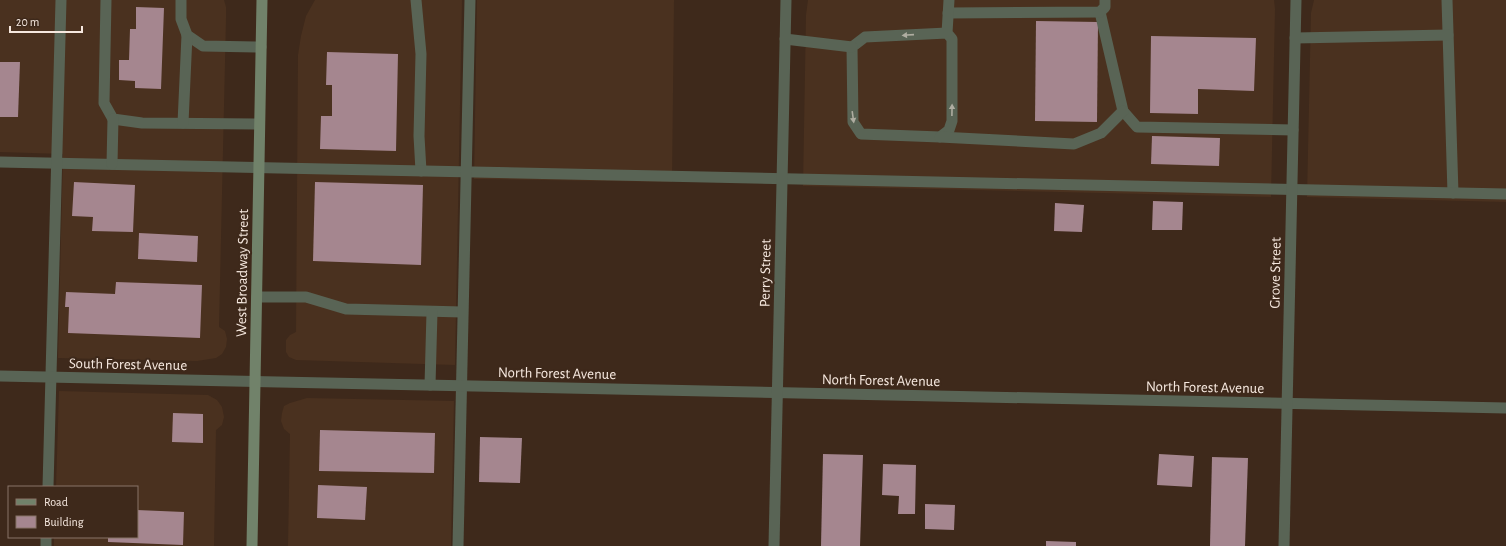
<svg xmlns="http://www.w3.org/2000/svg" width="1506" height="546" font-family="'Alegreya Sans',sans-serif">
  <style>
    .built { fill: #4a311f }
    .building { fill: #a5868f }
    .lines { fill: none; stroke-linecap: round; stroke-linejoin: round }
    .service { stroke: #596455; stroke-width: 11 }
    .minor { stroke: #596455; stroke-width: 11 }
    .secondary { stroke: #71826a; stroke-width: 11 }
    .oneway { fill: #afada1 }
    .labels { text-anchor: middle; stroke-width: 4; stroke-linejoin: round; paint-order: stroke }
    .street-label { font-size: 15px; fill: #f6e8df; stroke: #3e291b }
  </style>
  <rect width="100%" height="100%" fill="#3e291b"/>
  <g class="built">
    <path d="M0,0H224L226,7V18L219,327L225,331L227,339L226,347L222,354L216,358L197,361L58,358L63,154L0,152Z"/>
    <path d="M315,0H462L455,365L296,360L289,357L286,352V340L290,335L296,332L298,55L301,36L306,16Z"/>
    <path d="M477,0H674L672,182L474,179Z"/>
    <path d="M808,0H1274L1275,9L1271,197L803,186L806,15Z"/>
    <path d="M1314,0H1506V202L1307,197L1311,13Z"/>
    <path d="M59,391L208,395L217,400L222,407L224,417L222,425L216,430L214,546H54V537H137V487H56Z"/>
    <path d="M307,398L454,401L451,546H288L290,434L284,429L281,421L282,413L284,406L290,403Z"/>
  </g>
  <g class="building">
    <path d="M136,7L164,8L161,89L135,88V81L119,80V60H129L130,29H136Z"/>
    <path d="M1036,21L1098,22L1097,122L1035,121Z"/>
    <path d="M1151,36L1256,38L1254,91L1198,89V114L1150,113Z"/>
    <path d="M327,52L398,54L396,151L320,149L321,116H332V85H326Z"/>
    <path d="M0,62H20L18,117H0Z"/>
    <path d="M1152,136L1220,138L1219,166L1151,164Z"/>
    <path d="M74,182L135,185L133,232L92,231L93,217L72,216Z"/>
    <path d="M315,182L423,185L421,265L313,261Z"/>
    <path d="M1153,201L1183,202L1182,230H1152Z"/>
    <path d="M1055,203L1084,205L1082,232L1054,231Z"/>
    <path d="M139,233L198,236L197,262L138,259Z"/>
    <path d="M116,282L202,285L200,338L68,333L69,307H65L66,292L115,294Z"/>
    <path d="M173,413L203,414V443L172,442Z"/>
    <path d="M320,430L435,433L434,473L319,471Z"/>
    <path d="M480,437L522,438L520,483L479,482Z"/>
    <path d="M823,454L863,455L860,546H821Z"/>
    <path d="M1159,454L1194,456L1192,487L1157,485Z"/>
    <path d="M1212,457L1248,458L1245,546H1210Z"/>
    <path d="M883,464L916,465L915,514H898L899,496L882,495Z"/>
    <path d="M318,485L367,487L365,520L317,518Z"/>
    <path d="M925,504L955,505L954,530L925,529Z"/>
    <path d="M137,510L184,512L183,545L108,542V537H137Z"/>
    <path d="M1046,541L1076,542V546H1046Z"/>
  </g>
  <g class="lines">
    <g class="service">
      <path d="M106,0L104,103L113,119L142,123L259,124"/>
      <path d="M181,0V19L187,35L203,46L261,47"/>
      <path d="M416,0L421,54L419,136L421,171"/>
      <path d="M1447,0L1453,193"/>
      <path d="M1100,12L1123,111L1137,127L1293,130"/>
      <path d="M948,13L1100,12L1105,7V0"/>
      <path d="M947,33L865,37L852,47L853,122L861,134L940,137L949,130L952,121V39L947,33L949,0"/>
      <path d="M1295,38L1448,35"/>
      <path d="M785,39L852,47"/>
      <path d="M183,123L187,35"/>
      <path d="M940,137L1074,144L1101,133L1123,111"/>
      <path d="M0,162L1506,194"/>
      <path d="M112,164L113,119"/>
      <path d="M257,297H306L346,309L462,312"/>
      <path d="M430,385L432,312"/>
      <path d="M48,487L61,0"/>
      <path d="M46,546V537"/>
      <path d="M458,546L470,0"/>
    </g>
    <g class="minor">
      <path d="M0,376L1506,408"/>
      <path d="M774,546L786,0"/>
      <path d="M1284,546L1296,0"/>
    </g>
    <path class="secondary" d="M252,546L262,0"/>
  </g>
  <defs><path id="oneway-solid" d="M-6-.8H1V-3.2L6.5 0L1 3.2V.8H-6Z"/></defs>
  <g class="oneway">
    <use href="#oneway-solid" transform="translate(908 35) rotate(176)"/>
    <use href="#oneway-solid" transform="translate(952 110) rotate(-89)"/>
    <use href="#oneway-solid" transform="translate(853 117) rotate(82)"/>
  </g>
  <g class="labels">
    <g class="street-label">
      <text transform="translate(242 273) rotate(-89)" y="5">West Broadway Street</text>
      <text transform="translate(765 273) rotate(-89)" y="5">Perry Street</text>
      <text transform="translate(1275 273) rotate(-89)" y="5">Grove Street</text>
      <text transform="translate(128 364) rotate(1)" y="5">South Forest Avenue</text>
      <text transform="translate(557 373) rotate(1)" y="5">North Forest Avenue</text>
      <text transform="translate(881 380) rotate(1)" y="5">North Forest Avenue</text>
      <text transform="translate(1205 387) rotate(1)" y="5">North Forest Avenue</text>
    </g>
  </g>
  <rect x="8" y="486" width="130" height="52" fill="#3e291b" stroke="#887569"/>
  <rect x="16" y="499" width="20" height="6" fill="#71826a" stroke="#887569"/>
  <text x="44" y="506" font-size="12" fill="#f6e8df">Road</text>
  <rect x="16" y="516" width="20" height="12" fill="#a5868f" stroke="#887569"/>
  <text x="44" y="526" font-size="12" fill="#f6e8df">Building</text>
  <path d="M10 26v6h72v-6" fill="none" stroke="#f6e8df" stroke-width="2"/>
  <text x="16" y="26" font-size="12" fill="#f6e8df" stroke="#3e291b" stroke-width="3" paint-order="stroke">20 m</text>
</svg>
